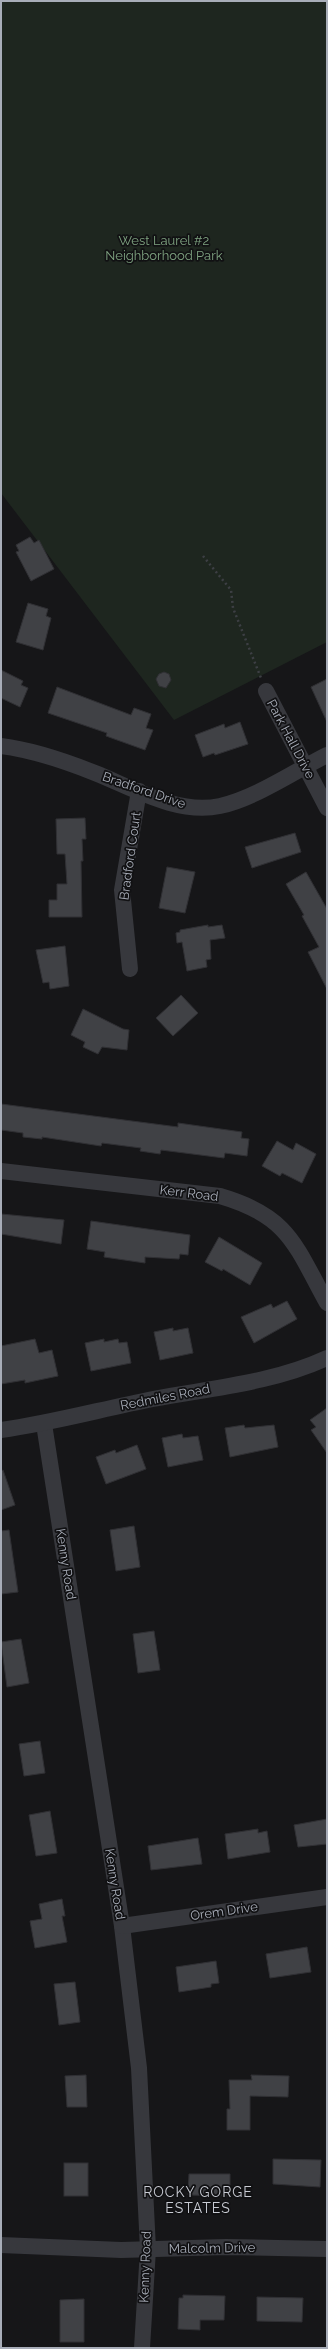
<svg xmlns="http://www.w3.org/2000/svg" width="328" height="2349" font-family="Raleway,sans-serif">
  <rect width="100%" height="100%" fill="#161618"/>
  <polygon fill="#1e261f" points="1,1 327,1 327,642 174,720 1,493"/>
  <g fill="#404145" stroke="#303034">
    <polygon points="30,537 34,543 39,540 54,569 31,581 16,552 19,551 16,545"/>
    <polygon points="28,603 48,609 46,616 51,618 43,650 16,642"/>
    <polygon points="1,670 23,681 21,685 28,688 20,707 1,698"/>
    <polygon points="164,672 169,674 171,680 166,688 159,686 156,679 159,674"/>
    <polygon points="327,679 327,722 311,687"/>
    <polygon points="57,687 131,715 134,708 151,714 146,728 153,730 145,750 106,736 107,733 48,713"/>
    <polygon points="240,722 248,744 215,755 214,753 203,757 195,735 224,724 225,728"/>
    <polygon points="85,818 86,839 82,839 83,861 81,861 82,917 49,917 49,900 57,900 57,884 67,884 65,854 57,854 56,819"/>
    <polygon points="295,833 301,852 252,868 245,847"/>
    <polygon points="167,867 195,872 185,913 159,908"/>
    <polygon points="306,872 327,909 327,989 308,952 319,947 302,916 304,915 286,884"/>
    <polygon points="208,925 208,927 222,925 225,938 210,940 211,959 206,960 207,967 187,971 182,942 177,943 176,933 180,932 180,930"/>
    <polygon points="65,946 69,986 50,989 49,982 43,983 36,950"/>
    <polygon points="181,995 198,1013 173,1036 156,1018"/>
    <polygon points="83,1009 123,1029 129,1030 127,1050 102,1047 98,1054 83,1047 85,1042 71,1035"/>
    <polygon points="1,1104 178,1127 178,1123 242,1132 241,1138 249,1139 247,1156 225,1153 224,1158 161,1150 160,1154 140,1151 141,1148 102,1143 101,1146 42,1137 42,1139 23,1137 23,1133 1,1130"/>
    <polygon points="277,1141 293,1150 296,1143 316,1154 302,1183 282,1173 280,1176 262,1166"/>
    <polygon points="1,1214 64,1220 61,1244 1,1234"/>
    <polygon points="91,1221 190,1235 188,1255 180,1254 179,1259 145,1257 145,1263 104,1257 105,1252 87,1249"/>
    <polygon points="219,1237 262,1263 250,1285 223,1269 222,1271 205,1262"/>
    <polygon points="287,1301 297,1319 254,1343 241,1317 271,1304 273,1308"/>
    <polygon points="173,1328 173,1331 188,1328 193,1353 160,1360 154,1332"/>
    <polygon points="35,1339 39,1353 52,1350 58,1376 25,1383 25,1380 1,1384 1,1346"/>
    <polygon points="104,1339 104,1342 118,1339 119,1343 127,1342 131,1363 91,1371 85,1343"/>
    <polygon points="327,1408 327,1453 311,1430 316,1427 310,1420"/>
    <polygon points="244,1425 245,1428 274,1425 278,1447 230,1457 225,1428"/>
    <polygon points="182,1434 183,1438 198,1436 203,1460 168,1467 162,1438"/>
    <polygon points="137,1445 146,1469 106,1484 96,1457 115,1450 116,1453"/>
    <polygon points="3,1470 15,1505 1,1510 1,1471"/>
    <polygon points="134,1526 140,1567 116,1571 110,1530"/>
    <polygon points="9,1530 18,1592 1,1594 1,1531"/>
    <polygon points="154,1631 160,1670 138,1673 133,1634"/>
    <polygon points="21,1639 29,1683 7,1687 1,1642"/>
    <polygon points="40,1741 45,1773 24,1776 19,1744"/>
    <polygon points="50,1811 57,1853 36,1856 29,1815"/>
    <polygon points="327,1819 327,1844 298,1847 294,1825"/>
    <polygon points="258,1829 258,1833 267,1831 270,1852 228,1859 225,1834"/>
    <polygon points="198,1838 202,1864 151,1870 148,1846"/>
    <polygon points="62,1899 65,1916 62,1916 67,1942 35,1948 30,1921 42,1919 39,1904"/>
    <polygon points="307,1947 311,1972 270,1978 266,1954"/>
    <polygon points="216,1961 219,1983 211,1984 211,1987 179,1992 176,1967"/>
    <polygon points="75,1982 80,2022 59,2025 54,1984"/>
    <polygon points="86,2075 87,2107 67,2107 65,2076"/>
    <polygon points="251,2075 289,2076 288,2097 250,2096 250,2130 227,2130 227,2109 230,2109 229,2080 252,2080"/>
    <polygon points="273,2159 321,2160 320,2187 273,2184"/>
    <rect x="64" y="2163" width="24" height="33"/>
    <polygon points="189,2174 230,2174 230,2196 188,2195"/>
    <polygon points="183,2295 225,2296 224,2320 200,2320 200,2330 178,2329 179,2298 183,2298"/>
    <polygon points="257,2297 303,2298 302,2322 257,2321"/>
    <polygon points="84,2299 84,2342 60,2342 60,2300"/>
  </g>
  <g fill="none" stroke-linecap="round" stroke-linejoin="round">
    <polyline stroke="#3d3f44" stroke-width="2.5" stroke-dasharray="2 3" stroke-linecap="butt" points="203,556 231,590 233,608 261,678"/>
    <g stroke="#37383d" stroke-width="16">
      <polyline points="266,691 327,808"/>
      <path d="M1 746C33 750 65 761 95 773 133 788 177 815 220 806 254 799 295 771 327 755"/>
      <polyline points="130,969 122,890 139,791"/>
      <path d="M1 1171 220 1196C289 1216 295 1245 327 1303"/>
      <polyline points="44,1424 122,1926 139,2068 148,2249 142,2348"/>
      <path d="M1 1430C52 1423 102 1409 153 1399 211 1388 273 1383 327 1358"/>
      <polyline points="122,1926 327,1897"/>
      <polyline points="1,2245 121,2250 226,2247 327,2249"/>
    </g>
  </g>
  <g text-anchor="middle" dominant-baseline="central" stroke-width="3.5" stroke-linejoin="round" paint-order="stroke">
    <g font-size="13" fill="#7fa381" stroke="#111113">
      <text x="164" y="240">West Laurel #2<tspan x="164" dy="15">Neighborhood Park</tspan></text>
    </g>
    <g font-size="13" fill="#a8adb8" stroke="#111113">
      <text transform="translate(291 739) rotate(62)">Park Hall Drive</text>
      <text transform="translate(144 790) rotate(19)">Bradford Drive</text>
      <text transform="translate(130 856) rotate(-82)">Bradford Court</text>
      <text transform="translate(189 1193) rotate(7)">Kerr Road</text>
      <text transform="translate(165 1397) rotate(-11)">Redmiles Road</text>
      <text transform="translate(66 1564) rotate(81)">Kenny Road</text>
      <text transform="translate(115 1884) rotate(81)">Kenny Road</text>
      <text transform="translate(224 1911) rotate(-8)">Orem Drive</text>
      <text transform="translate(212 2248) rotate(-1)">Malcolm Drive</text>
      <text transform="translate(145 2267) rotate(-88)">Kenny Road</text>
    </g>
    <g font-size="14" letter-spacing="1" fill="#c9ccd4" stroke="#111113">
      <text x="198" y="2192">ROCKY GORGE<tspan x="198" dy="16">ESTATES</tspan></text>
    </g>
  </g>
  <rect width="328" height="2349" fill="none" stroke="#a8adb8" stroke-width="4"/>
</svg>
